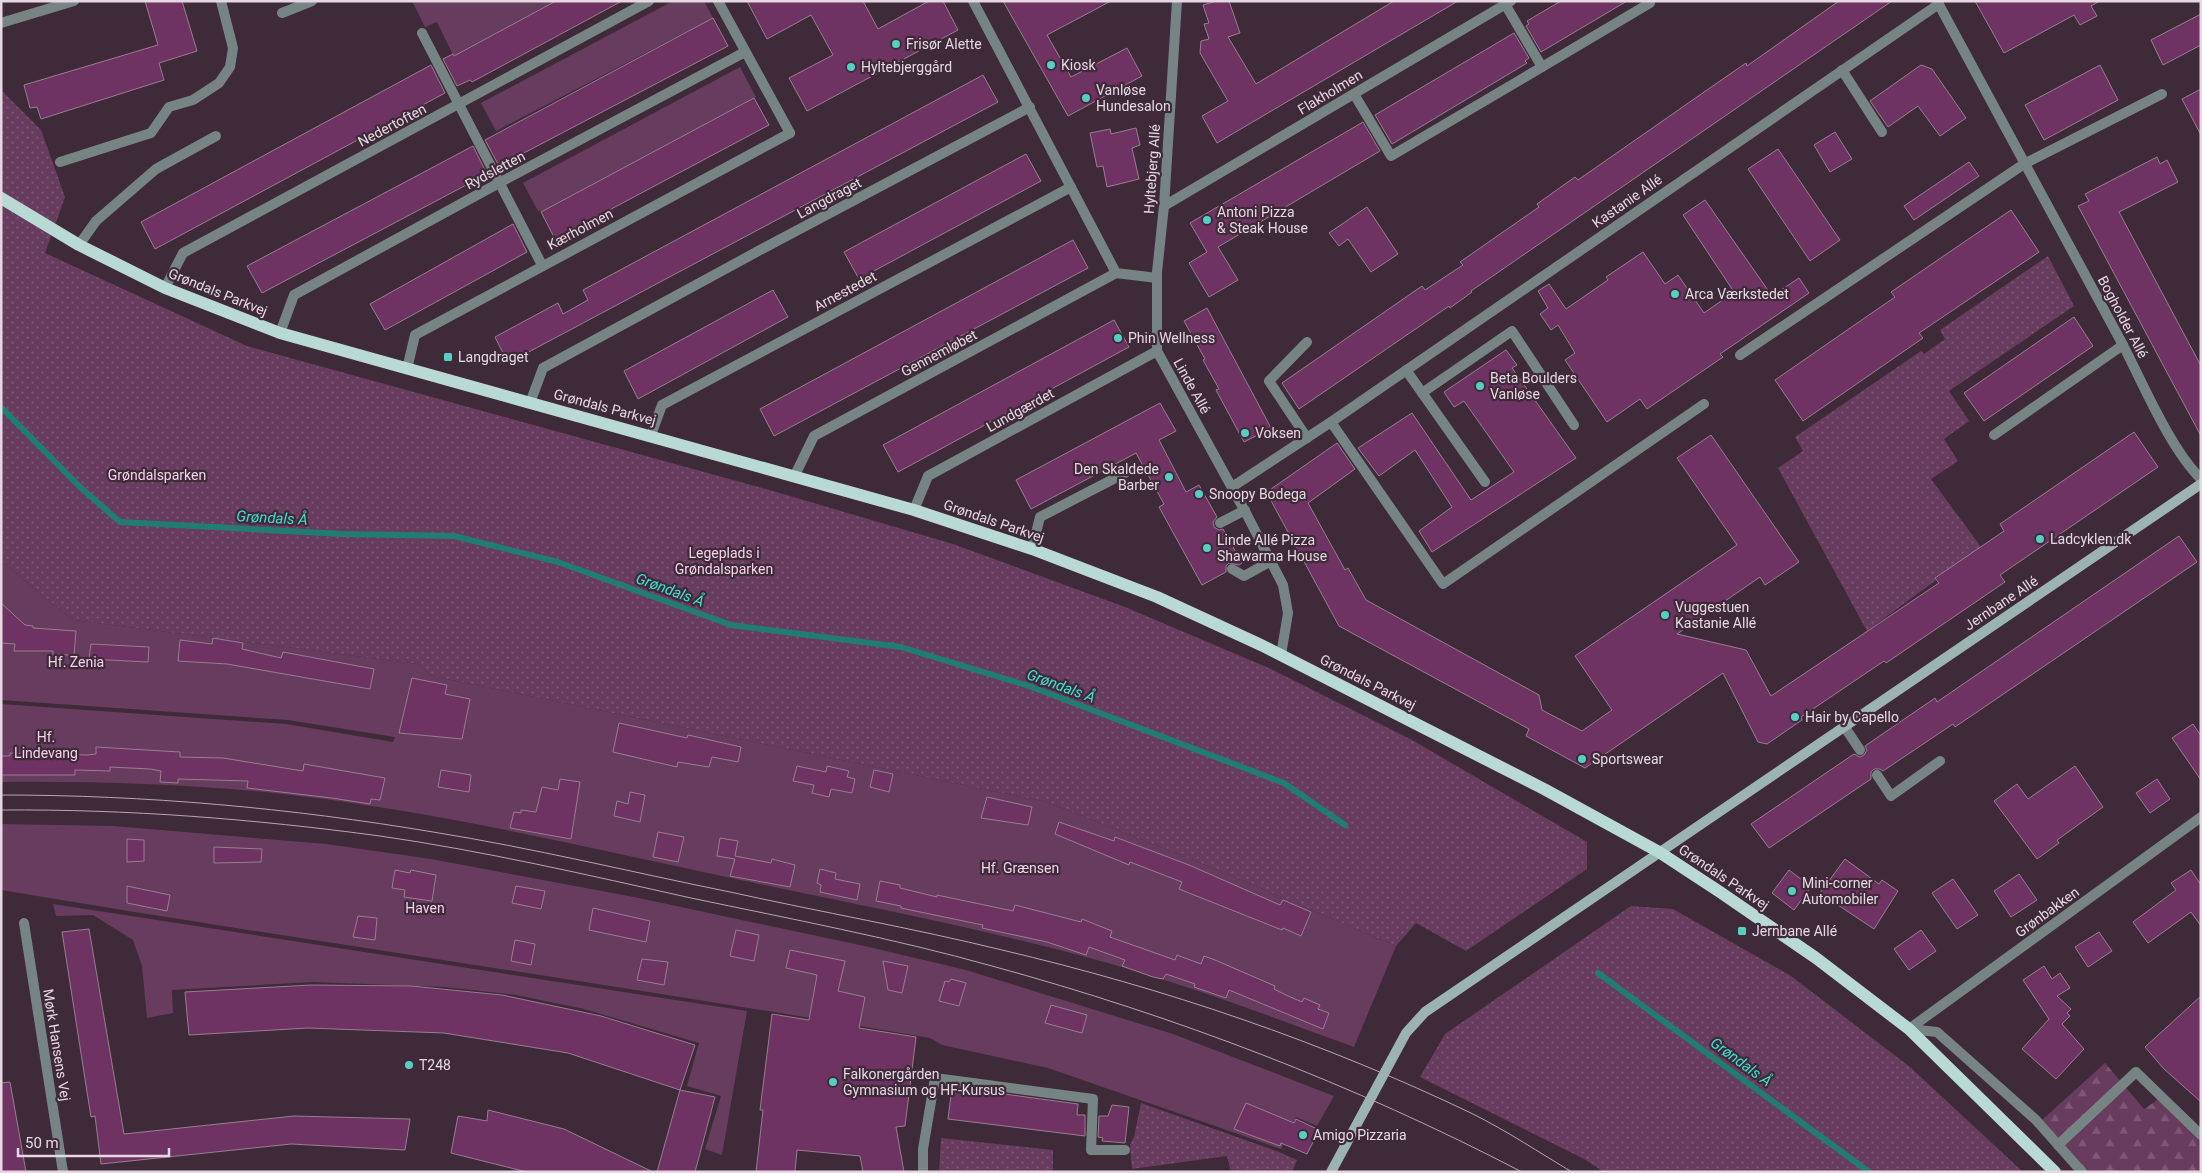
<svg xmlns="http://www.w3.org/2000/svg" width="2202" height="1173" font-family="Roboto,sans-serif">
  <defs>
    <pattern id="forest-firs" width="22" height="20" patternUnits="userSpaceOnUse" patternTransform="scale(1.25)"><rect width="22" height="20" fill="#683c5e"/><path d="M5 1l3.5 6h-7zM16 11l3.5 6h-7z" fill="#7e5775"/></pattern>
    <pattern id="park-dots" width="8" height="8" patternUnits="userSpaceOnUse" patternTransform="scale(1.25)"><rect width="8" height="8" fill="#683c5e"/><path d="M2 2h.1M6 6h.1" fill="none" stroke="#7e5775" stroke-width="1.8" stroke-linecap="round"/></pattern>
  </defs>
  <rect width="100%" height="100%" fill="#3f2a3a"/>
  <g fill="#683c5e">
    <polygon points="412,1 556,1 456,55 453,55 437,22 425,27"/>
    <polygon points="673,1 704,1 713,18 496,131 481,103"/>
    <polygon points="740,67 756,97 541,212 540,210 538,211 523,183"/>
    <path d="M1 561 73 620 418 664 432 676 1047 802 1223 872 1396 946 1354 1047C1270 1016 1185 984 1097 960 977 927 853 904 731 878 577 845 422 808 265 792 178 784 89 781 1 782V704L286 724 393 742 395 737 288 720 1 700Z"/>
    <path d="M1 824 113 826 326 844 431 859 634 897 869 947 966 970 1173 1034 1334 1096 1317 1126 1296 1117 1281 1149 1048 1068 942 1045 930 1038C621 985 311 942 1 890Z"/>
    <polygon points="53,904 747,1011 722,1155 705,1149 721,1096 687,1086 699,1043 584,1009 516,995 444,987 313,982 172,990 173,1013 147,1018 142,966 133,940 93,915 56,916"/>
  </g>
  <polygon fill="url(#forest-firs)" points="2105,1063 2144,1109 2159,1099 2201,1140 2201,1172 2088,1172 2041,1121"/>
  <g fill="url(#park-dots)">
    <polygon points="1,90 41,130 65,197 45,253 247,346 773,491 953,544 1125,607 1271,669 1412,740 1587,842 1587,869 1466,951 1416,923 1396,946 1223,872 1047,802 432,676 418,664 73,620 1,561"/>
    <polygon points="2048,256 2074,306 1949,391 1969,421 1944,439 1958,461 1931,479 1981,547 1867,631 1778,468 1803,451 1795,437 1921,351 1924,354 1945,339 1940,330"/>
    <polygon points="1631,906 1673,909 1791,976 1910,1067 2023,1172 1604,1172 1584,1159 1420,1077 1445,1034"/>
    <polygon points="1141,1103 1279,1152 1297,1160 1292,1172 1231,1172 1227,1156 1132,1169 1130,1145 1134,1137"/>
    <polygon points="941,1138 1053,1150 1053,1172 939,1172"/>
  </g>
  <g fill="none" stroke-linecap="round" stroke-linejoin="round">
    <g stroke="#217c73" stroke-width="6">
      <polyline points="1,407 80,487 120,522 342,534 454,536 558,562 731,625 901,647 1029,686 1284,783 1345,825"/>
      <polyline points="1598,973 1869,1172"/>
    </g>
  </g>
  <g fill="#6e3362" stroke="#977e90">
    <polygon points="145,1 182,1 197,51 159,63 164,80 41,119 37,107 30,108 24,85 158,45"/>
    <polygon points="556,1 622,1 472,82 470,80 457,86 443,59 453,54 454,56"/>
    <polygon points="747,1 863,1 878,29 929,1 943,1 958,30 807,111 789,78 833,55 811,15 767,39"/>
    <polygon points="1003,1 1111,1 1047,35 1071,77 1127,48 1142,76 1068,116"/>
    <polygon points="1216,1 1229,1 1240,33 1228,37 1256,84 1394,1 1458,1 1217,143 1202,116 1228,101 1200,53 1201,41 1209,39 1204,24 1209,23 1203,5"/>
    <polygon points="1561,1 1627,1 1541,52 1526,26 1529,24 1527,21"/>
    <polygon points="1839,1 1892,1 1471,291 1472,292 1450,308 1449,306 1299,409 1282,383 1422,286 1425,290 1463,265 1460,262 1539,207 1537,204 1575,177 1578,180 1707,90 1746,63 1747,66"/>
    <polygon points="1975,1 2100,1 2091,6 2097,16 2080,25 2074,15 2004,53"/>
    <polygon points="2201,14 2201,45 2163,65 2151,40"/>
    <polygon points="713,18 728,46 499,166 485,140"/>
    <polygon points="1514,33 1529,58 1525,61 1527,63 1392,144 1375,115"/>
    <polygon points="431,65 445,93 155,249 141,222"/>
    <polygon points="1921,65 1932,69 1966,118 1940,136 1918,106 1888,127 1870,101"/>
    <polygon points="2100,65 2118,100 2044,140 2025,105"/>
    <polygon points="983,75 998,102 508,363 495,337 558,303 563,314 588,300 583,290"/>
    <polygon points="2201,89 2201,135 2182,99"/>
    <polygon points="754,98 769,125 555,239 541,212"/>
    <polygon points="1363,122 1380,151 1218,247 1238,280 1209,297 1189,263 1207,252 1190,223"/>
    <polygon points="1136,128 1140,145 1132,148 1139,179 1107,187 1103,166 1097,167 1090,133 1110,129 1111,134"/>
    <polygon points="1835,132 1852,159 1830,172 1814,145"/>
    <polygon points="473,146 487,174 262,293 247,266"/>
    <polygon points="1778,149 1840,240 1810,261 1748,169"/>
    <polygon points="1026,154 1041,181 859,279 844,252"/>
    <polygon points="2157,157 2160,164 2167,160 2178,182 2119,212 2201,366 2201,436 2078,206 2089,201 2085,194"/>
    <polygon points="1969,162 1979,176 1914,220 1904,206"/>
    <polygon points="1705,200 1772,296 1799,278 1809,293 1720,354 1723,357 1647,409 1640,399 1607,422 1565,360 1575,353 1558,325 1551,330 1540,314 1548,308 1538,291 1549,284 1566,309 1608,280 1606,277 1643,252 1665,284 1678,275 1704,313 1734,292 1683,215"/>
    <polygon points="1367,207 1398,254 1371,272 1348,239 1339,246 1329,233"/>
    <polygon points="2011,210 2039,252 1919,333 1923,338 1803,421 1775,380 1895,297 1891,292"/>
    <polygon points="513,224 527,252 385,330 370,304"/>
    <polygon points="1073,240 1088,268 774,436 760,409"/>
    <polygon points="773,290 788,317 638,399 624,371"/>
    <polygon points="1207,308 1271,428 1244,442 1216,390 1219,389 1203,360 1205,359 1184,321"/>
    <polygon points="2074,317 2093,346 1984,421 1964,393"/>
    <polygon points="1114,320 1129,347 898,472 883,445"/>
    <polygon points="1506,350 1517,365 1512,368 1576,458 1432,552 1419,531 1452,507 1415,450 1379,476 1358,448 1412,413 1471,500 1514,472 1464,401 1454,407 1444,392"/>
    <polygon points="1160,403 1176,431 1159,440 1186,492 1199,485 1217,517 1213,522 1214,527 1219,530 1223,529 1242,563 1239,565 1229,563 1226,566 1226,572 1202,585 1159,507 1164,504 1136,453 1031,509 1016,480"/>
    <polygon points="2134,432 2158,467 2000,575 2005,582 1886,663 1884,661 1801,717 1802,720 1767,744 1758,742 1723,673 1585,768 1526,736 1529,729 1339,626 1269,497 1271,489 1337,443 1355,469 1308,503 1345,570 1348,568 1366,600 1539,695 1542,710 1582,731 1612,710 1575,656 1737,545 1677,458 1711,435 1799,562 1765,585 1760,577 1677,634 1746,650 1771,696 1939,583 1935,578 2004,531 2000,524"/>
    <polygon points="2179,536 2197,562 1955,727 1953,724 1883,771 1880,769 1874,769 1871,772 1871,779 1769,848 1751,824 1854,754 1860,757 1864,755 1867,750 1865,746 1935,698 1937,702"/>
    <polygon points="1,603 25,625 33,626 33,628 76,631 74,655 53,655 53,651 14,651 15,644 1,643"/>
    <polygon points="213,638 243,643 242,649 281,658 283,652 374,669 370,689 227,664 178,661 180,640 212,644"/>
    <polygon points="91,644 149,647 148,662 89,659"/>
    <polygon points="412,678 447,685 445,694 470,699 462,739 399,733"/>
    <polygon points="619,723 687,738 688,735 741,747 738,762 712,757 709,767 678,762 677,767 613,752"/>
    <polygon points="2193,724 2201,736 2201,780 2172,738"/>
    <polygon points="96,747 180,752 180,757 223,758 303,771 304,764 385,778 380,800 371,799 370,804 332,798 247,788 248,781 178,779 178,783 160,782 161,771 150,769 110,767 110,771 75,770 75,775 1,775 1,756 10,756 10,753 87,755 96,754"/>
    <polygon points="797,766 826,772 827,766 849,771 847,777 855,779 852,793 831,789 829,797 812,793 814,785 793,781"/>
    <polygon points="2075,766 2103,807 2057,840 2059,843 2037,859 1994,801 2017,784 2028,799"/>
    <polygon points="441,770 471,775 469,792 438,787"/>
    <polygon points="874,770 893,774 889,792 870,787"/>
    <polygon points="560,779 580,782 571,839 510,828 514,812 521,813 521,810 536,812 542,787 558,790"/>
    <polygon points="2157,779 2170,799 2150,813 2136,793"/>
    <polygon points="630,792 645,795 640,822 614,816 617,801 628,804"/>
    <polygon points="987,797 1032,807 1028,825 981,818"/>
    <polygon points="1059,822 1114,841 1115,837 1189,865 1280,905 1283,900 1311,912 1301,936 1283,928 1282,930 1179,889 1182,882 1130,862 1129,865 1055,834"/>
    <polygon points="658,832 684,837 678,862 653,857"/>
    <polygon points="720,838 738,841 735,856 771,863 772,859 795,865 790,887 730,876 735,859 717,856"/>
    <polygon points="127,839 144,840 144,861 127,862"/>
    <polygon points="214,847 262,849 261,862 214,863"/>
    <polygon points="1845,859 1879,884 1882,880 1898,891 1874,929 1820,893"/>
    <polygon points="820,869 836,873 835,879 860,884 857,900 820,892 821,885 817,883"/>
    <polygon points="395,870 410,873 411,870 436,875 432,901 404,897 405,890 392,888"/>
    <polygon points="1789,870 1811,887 1794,910 1772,893"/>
    <polygon points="2191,870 2201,885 2201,926 2191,912 2148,943 2133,922 2176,890 2171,883"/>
    <polygon points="2019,874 2037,900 2011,917 1994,891"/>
    <polygon points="1953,879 1978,915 1957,929 1932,893"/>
    <polygon points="880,881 900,885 900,888 937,897 937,895 1013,911 1015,905 1081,922 1082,919 1112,931 1110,937 1175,960 1177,955 1201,964 1204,956 1215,960 1275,986 1274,989 1288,996 1302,1002 1304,998 1320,1005 1318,1009 1329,1013 1323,1029 1229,990 1226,998 1194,987 1195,984 1166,974 1163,979 1153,977 1122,966 1125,960 1089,947 1086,955 1047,942 982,928 983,925 901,908 901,906 876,901"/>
    <polygon points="127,886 170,895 167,911 127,903"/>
    <polygon points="516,886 545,891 541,909 512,903"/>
    <polygon points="593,908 650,921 646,942 589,930"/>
    <polygon points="358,916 377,918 375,940 353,937"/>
    <polygon points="89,929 124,1134 294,1116 410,1119 405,1150 291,1144 101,1164 95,1116 91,1117 62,932"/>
    <polygon points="736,930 759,935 754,961 730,956"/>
    <polygon points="1921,930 1936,951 1909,970 1894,949"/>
    <polygon points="2099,932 2112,951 2088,967 2075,947"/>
    <polygon points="515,940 535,944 531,965 511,961"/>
    <polygon points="790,950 845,961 838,991 865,997 859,1028 916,1037 905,1126 896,1127 904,1172 863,1172 860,1156 797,1150 795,1172 756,1172 763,1110 760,1110 772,1014 809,1020 817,975 786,968"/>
    <polygon points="642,959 668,962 664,985 637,980"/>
    <polygon points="883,961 908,966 902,993 888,990"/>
    <polygon points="2044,966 2052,979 2060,973 2070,988 2057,996 2071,1009 2067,1013 2070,1016 2062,1024 2084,1049 2056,1079 2022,1049 2049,1019 2023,980"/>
    <polygon points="951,979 966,983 959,1006 939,1001 945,981 949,982"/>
    <polygon points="311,985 411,986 502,995 601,1016 695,1045 680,1090 568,1053 444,1033 308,1028 189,1035 185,992"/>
    <polygon points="2201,996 2201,1102 2164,1069 2145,1047"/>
    <polygon points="1051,1005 1087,1015 1082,1033 1045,1023"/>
    <polygon points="10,1082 26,1172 1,1172 1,1083"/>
    <polygon points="952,1087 1078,1104 1077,1115 1085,1115 1085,1136 948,1119"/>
    <polygon points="680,1090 715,1097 695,1172 657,1172"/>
    <polygon points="1246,1103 1294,1123 1296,1119 1319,1130 1307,1154 1281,1143 1280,1146 1234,1129"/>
    <polygon points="1112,1105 1129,1107 1125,1143 1102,1141 1103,1138 1098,1137 1099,1116 1108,1116"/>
    <polygon points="488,1110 564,1129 653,1172 527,1172 451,1153 458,1116 487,1121"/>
  </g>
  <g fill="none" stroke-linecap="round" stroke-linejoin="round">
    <g stroke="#768583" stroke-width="10">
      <polyline points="718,1 790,133"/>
      <polyline points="1505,4 1542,67 1650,3"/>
      <polyline points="282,13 312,1"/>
      <polyline points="422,33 542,265"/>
      <polyline points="1842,70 1882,132"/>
      <polyline points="1354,94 1391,156 1542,67"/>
      <polyline points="60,162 151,133 169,107 193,100 219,83 230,67 233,48 221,1"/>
      <polyline points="2024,164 2162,94"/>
      <polyline points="79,245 96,221 156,169 216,136"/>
      <polyline points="1406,370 1485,482"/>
      <polyline points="1422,393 1512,331 1574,425"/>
      <polyline points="1994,435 2123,345"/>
      <polyline points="1307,438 1269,381 1307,342"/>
      <polyline points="1220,523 1245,510"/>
      <polyline points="1232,569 1244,576 1271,561"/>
      <polyline points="1844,726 1860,750"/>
      <polyline points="1877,775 1891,796 1940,761"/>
      <polyline points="1909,1029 1937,1032 2036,1120 2082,1172"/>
      <polyline points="935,1078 1093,1099 1091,1150 1125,1150"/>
    </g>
    <g stroke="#768583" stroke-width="10">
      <polyline points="973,1 1116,273 1157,278"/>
      <polyline points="1177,1 1164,206 1157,272 1157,351 1247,515 1283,585 1288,613 1281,655"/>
      <path d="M1937 1 2123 345C2144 386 2170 448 2201 479"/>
      <polyline points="1,23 74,1"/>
      <polyline points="1164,206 1511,1"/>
      <polyline points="165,288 183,253 649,1"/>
      <polyline points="280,333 294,295 499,183 745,52"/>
      <polyline points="1740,355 2024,164"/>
      <polyline points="407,369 415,335 790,133"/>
      <polyline points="530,403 543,368 762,249 1030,107"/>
      <polyline points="1331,422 1443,584 1704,404"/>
      <polyline points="651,435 662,405 1071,187"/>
      <polyline points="795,475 814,436 1116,273"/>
      <polyline points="1232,487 1331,422 1939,4"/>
      <polyline points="914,510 928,476 1157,351"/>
      <polyline points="1032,549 1040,517 1125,473"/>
      <polyline points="24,923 63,1172"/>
      <polyline points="1909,1029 2201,817"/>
      <polyline points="2058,1145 2136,1072 2201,1135"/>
      <polyline points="923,1172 923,1149 935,1078"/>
    </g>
    <polyline stroke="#9cb4b1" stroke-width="10" points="1331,1172 1406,1033 1425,1012 2201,484"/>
    <polyline stroke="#b9d9d4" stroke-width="12" points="1,198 79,245 165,288 280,333 914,510 1032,549 1157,597 1261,645 1544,789 1659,852 1720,892 1816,958 1909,1029 2055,1172"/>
    <g stroke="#b6a6b1" stroke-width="1">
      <path d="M1 795C146 795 290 808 433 832 533 848 631 872 730 892 821 912 912 928 1002 950 1164 988 1323 1042 1473 1114 1507 1131 1540 1153 1572 1172"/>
      <path d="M1 810C128 809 254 819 380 836 484 851 588 875 691 898 791 919 892 938 992 966 1175 1016 1353 1084 1522 1172"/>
    </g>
  </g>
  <g fill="#57cec2" stroke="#3f2a3a" stroke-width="2">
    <circle cx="896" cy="44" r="5"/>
    <circle cx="1051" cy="65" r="5"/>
    <circle cx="851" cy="67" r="5"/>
    <circle cx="1086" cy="98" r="5"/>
    <circle cx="1207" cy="220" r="5"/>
    <circle cx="1675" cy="294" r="5"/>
    <circle cx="1118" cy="338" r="5"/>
    <rect x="443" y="352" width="10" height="10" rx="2.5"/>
    <circle cx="1480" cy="386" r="5"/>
    <circle cx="1245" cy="433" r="5"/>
    <circle cx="1169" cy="477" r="5"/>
    <circle cx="1199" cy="494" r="5"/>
    <circle cx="2040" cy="539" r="5"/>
    <circle cx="1207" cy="548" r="5"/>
    <circle cx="1665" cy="615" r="5"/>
    <circle cx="1795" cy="717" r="5"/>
    <circle cx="1582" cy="759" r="5"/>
    <circle cx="1792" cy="891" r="5"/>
    <rect x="1737" y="926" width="10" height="10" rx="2.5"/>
    <circle cx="409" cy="1065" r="5"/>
    <circle cx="833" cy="1082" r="5"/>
    <circle cx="1303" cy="1135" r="5"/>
  </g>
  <g text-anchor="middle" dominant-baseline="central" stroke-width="4.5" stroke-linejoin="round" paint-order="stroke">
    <g font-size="14" fill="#e6d8e2" stroke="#3f2a3a" text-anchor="start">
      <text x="906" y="44">Frisør Alette</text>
      <text x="1061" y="65">Kiosk</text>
      <text x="861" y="67">Hyltebjerggård</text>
      <text x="1096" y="90">Vanløse<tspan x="1096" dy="16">Hundesalon</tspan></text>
      <text x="1217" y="212">Antoni Pizza<tspan x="1217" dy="16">&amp; Steak House</tspan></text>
      <text x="1685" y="294">Arca Værkstedet</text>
      <text x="1128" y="338">Phin Wellness</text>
      <text x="458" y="357">Langdraget</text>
      <text x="1490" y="378">Beta Boulders<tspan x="1490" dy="16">Vanløse</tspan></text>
      <text x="1255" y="433">Voksen</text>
      <text x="1159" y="469" text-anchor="end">Den Skaldede<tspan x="1159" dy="16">Barber</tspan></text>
      <text x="1209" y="494">Snoopy Bodega</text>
      <text x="2050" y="539">Ladcyklen.dk</text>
      <text x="1217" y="540">Linde Allé Pizza<tspan x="1217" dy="16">Shawarma House</tspan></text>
      <text x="1675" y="607">Vuggestuen<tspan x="1675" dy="16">Kastanie Allé</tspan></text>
      <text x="1805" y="717">Hair by Capello</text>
      <text x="1592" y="759">Sportswear</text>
      <text x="1802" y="883">Mini-corner<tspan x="1802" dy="16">Automobiler</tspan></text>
      <text x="1752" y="931">Jernbane Allé</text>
      <text x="419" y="1065">T248</text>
      <text x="843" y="1074">Falkonergården<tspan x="843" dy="16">Gymnasium og HF-Kursus</tspan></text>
      <text x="1313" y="1135">Amigo Pizzaria</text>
    </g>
    <g font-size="14" fill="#e6d8e2" stroke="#3f2a3a">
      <text transform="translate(1330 92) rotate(-31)">Flakholmen</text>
      <text transform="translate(392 125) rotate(-28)">Nedertoften</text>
      <text transform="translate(1152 169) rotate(-86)">Hyltebjerg Allé</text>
      <text transform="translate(495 170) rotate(-28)">Rydsletten</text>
      <text transform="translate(829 198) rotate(-28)">Langdraget</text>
      <text transform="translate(1627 201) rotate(-35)">Kastanie Allé</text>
      <text transform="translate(580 229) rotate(-28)">Kærholmen</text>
      <text transform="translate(845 291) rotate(-28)">Arnestedet</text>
      <text transform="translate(218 292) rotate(22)">Grøndals Parkvej</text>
      <text transform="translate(2123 317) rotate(62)">Bogholder Allé</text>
      <text transform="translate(939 353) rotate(-28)">Gennemløbet</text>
      <text transform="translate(1192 386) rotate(61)">Linde Allé</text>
      <text transform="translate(605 407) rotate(15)">Grøndals Parkvej</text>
      <text transform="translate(1020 410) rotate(-29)">Lundgærdet</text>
      <text transform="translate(994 521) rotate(19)">Grøndals Parkvej</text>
      <text transform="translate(2001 603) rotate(-34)">Jernbane Allé</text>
      <text transform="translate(1368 682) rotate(27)">Grøndals Parkvej</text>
      <text transform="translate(1724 877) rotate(34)">Grøndals Parkvej</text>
      <text transform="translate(2047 912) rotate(-36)">Grønbakken</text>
      <text transform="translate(57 1045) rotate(81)">Mørk Hansens Vej</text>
    </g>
    <g font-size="14" fill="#f6d1ec" stroke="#3f2a3a">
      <text x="157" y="475">Grøndalsparken</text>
      <text x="724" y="553">Legeplads i<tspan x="724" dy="16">Grøndalsparken</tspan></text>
      <text x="76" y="662">Hf. Zenia</text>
      <text x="46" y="737">Hf.<tspan x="46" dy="16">Lindevang</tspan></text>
      <text x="1020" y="868">Hf. Grænsen</text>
      <text x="425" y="908">Haven</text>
    </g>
    <g font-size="15" font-style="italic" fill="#3ae2d3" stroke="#3f2a3a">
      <text transform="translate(272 518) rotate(3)">Grøndals Å</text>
      <text transform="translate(670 590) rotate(20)">Grøndals Å</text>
      <text transform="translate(1061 686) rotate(20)">Grøndals Å</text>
      <text transform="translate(1741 1062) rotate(36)">Grøndals Å</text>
    </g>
  </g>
  <rect width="2202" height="1173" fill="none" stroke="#e6d8e2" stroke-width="5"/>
  <path d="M18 1148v8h151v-8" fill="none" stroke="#e6d8e2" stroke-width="2.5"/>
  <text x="25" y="1148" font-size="15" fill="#e6d8e2" stroke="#3f2a3a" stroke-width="4" paint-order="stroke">50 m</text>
</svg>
